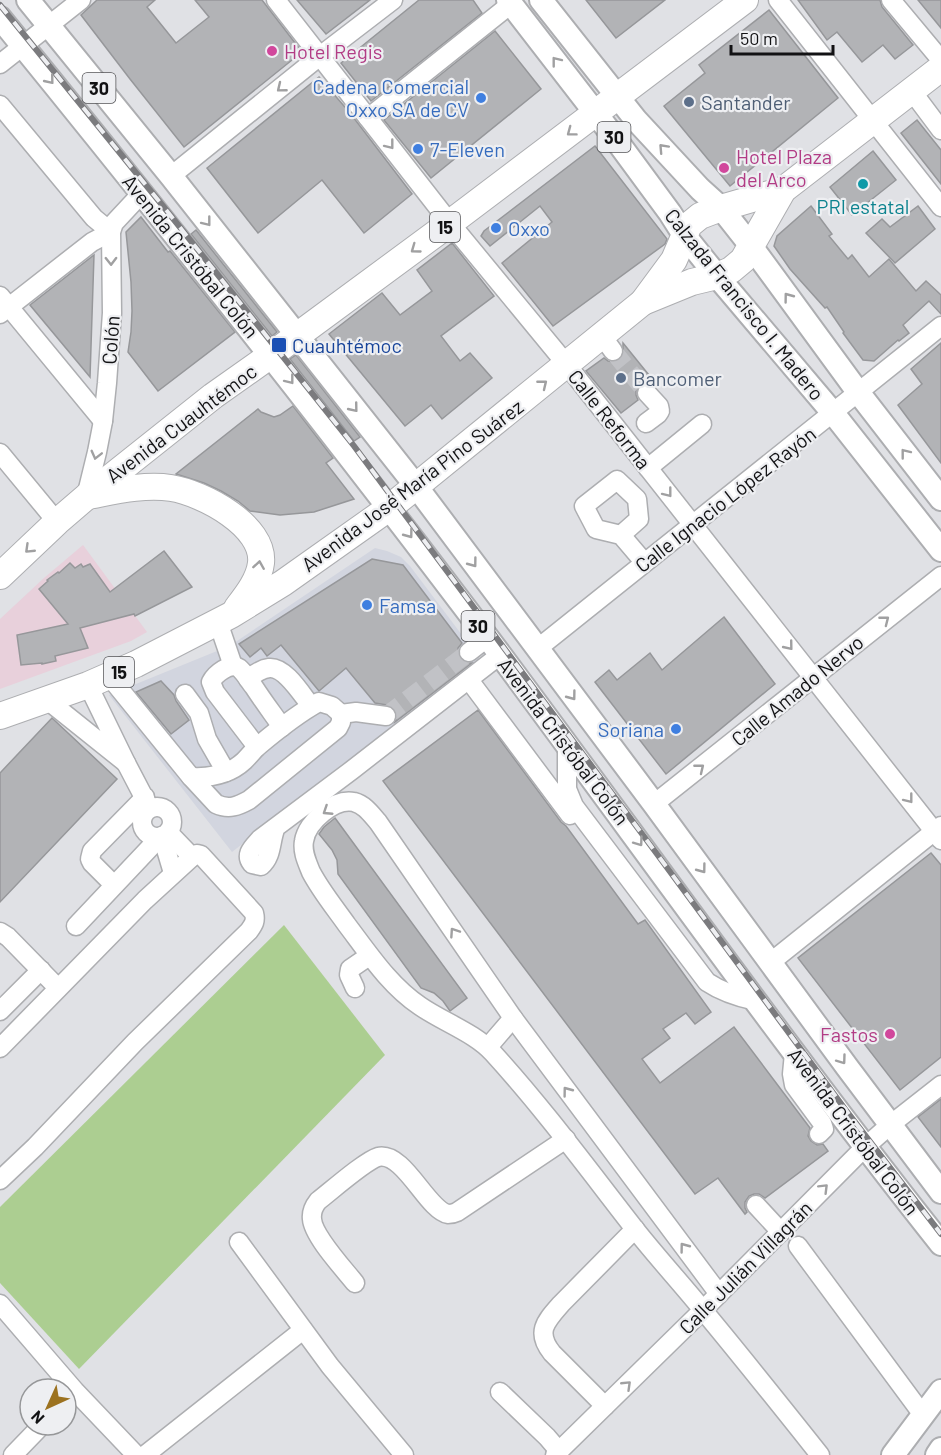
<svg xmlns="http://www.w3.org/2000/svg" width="941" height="1455" font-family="Barlow,sans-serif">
  <rect width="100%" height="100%" fill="#e0e1e5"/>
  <polygon fill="#e8d0db" points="83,545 147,632 131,641 0,689 0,619 44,578"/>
  <polygon fill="#d2d5df" points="375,548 387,551 401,557 410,566 480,659 232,852 109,695 217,651 234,643"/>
  <polygon fill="#acce91" points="284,925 385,1055 79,1369 0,1283 0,1207"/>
  <g fill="#b2b3b6" stroke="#96979a" stroke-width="1.5">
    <polygon points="97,0 155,0 147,7 176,43 209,17 195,0 262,0 302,52 184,147 130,79 81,15"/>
    <polygon points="297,0 370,0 326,34"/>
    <polygon points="419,0 473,0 482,13 371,101 341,63"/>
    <polygon points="586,0 665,0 616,38"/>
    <polygon points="798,0 880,0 882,7 913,45 895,59 883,45 862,62 837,32 827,40"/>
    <polygon points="918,0 941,0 941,28"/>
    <polygon points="769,10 838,98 730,186 664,106 705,73 699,65"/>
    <polygon points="495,31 541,89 431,178 384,120"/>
    <polygon points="319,77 350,113 412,194 364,233 322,180 258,233 207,168"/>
    <polygon points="917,120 941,150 941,184 901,133"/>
    <polygon points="595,146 667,239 665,244 553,326 502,263 552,222 540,206 490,246 481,236 484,231"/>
    <polygon points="873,151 896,180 852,215 830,187"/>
    <polygon points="811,206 832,234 829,236 848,259 852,255 869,277 889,259 916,291 926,281 941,295 941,314 929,301 903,325 909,333 899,341 898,340 874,361 863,360 843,333 844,332 827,307 825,308 790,269 774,246 777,236"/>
    <polygon points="918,206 935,229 895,263 866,233 882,219 890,227"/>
    <polygon points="141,217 168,252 170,251 235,332 158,391 128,352 131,332 132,311 131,282 126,232"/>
    <polygon points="196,230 277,332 272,336 191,234"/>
    <polygon points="452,243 494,296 441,336 460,361 470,353 492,378 442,419 431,405 405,426 329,334 382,293 400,315 432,291 417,270"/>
    <polygon points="94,255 90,377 30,305"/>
    <polygon points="623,343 657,385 656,386 650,382 645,382 640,384 636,390 636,395 638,400 621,413 586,371 604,358 608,361 614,362 620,360 623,355"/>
    <polygon points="941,343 941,463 898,405 922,384 911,369"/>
    <polygon points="296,355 360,437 354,441 290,359"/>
    <polygon points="293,406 333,458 326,463 354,499 314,512 280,515 250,511 238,501 221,491 204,483 176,474 258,409 261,412 274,417 280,415"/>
    <polygon points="164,551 192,587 135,616 134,614 80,628 88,648 55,656 56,661 42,664 42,663 21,665 17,635 68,624 39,589 48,581 47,580 58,572 59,573 70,563 75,568 81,564 83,567 90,564 110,592"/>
    <polygon points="372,559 403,565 462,643 458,648 458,653 460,658 465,663 472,663 395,722 397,717 397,712 393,708 387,705 375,703 346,668 319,691 281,645 267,656 261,648 250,657 239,644"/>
    <polygon points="724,617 775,684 666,774 595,682 609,670 617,680 650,653 662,670"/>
    <polygon points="161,681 174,695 176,701 189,720 171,734 136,692"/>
    <polygon points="478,710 561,822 566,826 638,924 645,920 711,1012 695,1024 686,1013 663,1029 670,1038 642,1059 660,1083 734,1027 810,1128 808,1136 811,1141 817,1145 823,1144 828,1151 765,1198 759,1194 754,1194 749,1196 745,1202 745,1208 747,1212 745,1214 718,1178 695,1194 383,781"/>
    <polygon points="52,718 117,779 0,902 0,773"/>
    <polygon points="335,818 467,998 450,1011 443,1001 434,993 421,988 338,874 337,860 332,850 319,834 324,827"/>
    <polygon points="931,853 941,865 941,1057 900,1090 798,958"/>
    <polygon points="941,1099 941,1147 918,1117"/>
  </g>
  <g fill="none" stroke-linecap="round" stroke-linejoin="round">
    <g stroke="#c1c2c6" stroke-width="18" stroke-dasharray="18 9" stroke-linecap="butt">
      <polyline points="613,351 647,393"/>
      <polyline points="386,716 469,652"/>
    </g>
    <defs>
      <g id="minor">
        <polyline points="276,0 450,223 567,365 941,840"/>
        <polyline points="778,0 941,207"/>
        <polyline points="891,0 941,60"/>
        <polyline points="0,64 81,0"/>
        <polyline points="911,90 941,130"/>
        <polyline points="0,105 94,218 111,232 92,242 0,314"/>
        <polyline points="368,118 511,4"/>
        <polyline points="171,176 320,56 393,0"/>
        <polyline points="0,296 103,421"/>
        <polyline points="602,336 613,351"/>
        <polyline points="646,423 658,414 660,411 659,406 647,393"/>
        <polyline points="0,453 57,522"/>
        <polyline points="648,468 702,424"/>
        <polyline points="86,497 97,452 103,421 107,383 112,313 111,232 114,223 142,193"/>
        <polyline points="621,535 639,519 637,499 617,480 584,506 596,529 621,535 644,562"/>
        <polyline points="218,622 233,666"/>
        <polyline points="537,649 941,326"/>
        <polyline points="469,652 487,638"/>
        <polyline points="109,676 191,777"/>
        <path d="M248 679C254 674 261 669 269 668 285 666 302 695 311 706"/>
        <polyline points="469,680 570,815"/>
        <polyline points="185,694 199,713 207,739 226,772"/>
        <polyline points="46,699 126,763 88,685"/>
        <path d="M319 702 332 706 341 714V722L338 728 249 800C238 806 229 810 216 804L191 777C210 778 230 774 244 761 249 756 253 751 257 747 276 731 297 714 319 702Z"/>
        <polyline points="341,714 356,712 386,716"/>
        <path d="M567 746V789L574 806 707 982C722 992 737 997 756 1001"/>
        <path d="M257 747 215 692 211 682C215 674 230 662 239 668 245 673 249 681 254 687 263 701 273 714 282 727"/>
        <polyline points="126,763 149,807"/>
        <polyline points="654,804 941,576"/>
        <circle cx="157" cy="822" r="15"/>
        <path d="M276 827C270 840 273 856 261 866L252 864C244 854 253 847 260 839L352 770 500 655"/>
        <polyline points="168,832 192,857"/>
        <polyline points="162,836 173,873"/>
        <polyline points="114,885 92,863 90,859 92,851 145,797"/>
        <polyline points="76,926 160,837"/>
        <polyline points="0,932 8,937 58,988"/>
        <polyline points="771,962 941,826"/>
        <polyline points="355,988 349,975 350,969 369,956"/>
        <polyline points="0,1011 41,970"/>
        <polyline points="488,1047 513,1018"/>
        <path d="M0 1048 145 900 192 857 197 854 201 855 254 913C256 921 254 924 249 931L135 1042 35 1147 0 1180"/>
        <polyline points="794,1053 792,1074 794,1085 822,1123 824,1129 819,1134"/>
        <polyline points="756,1205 781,1232"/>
        <polyline points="239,1242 330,1366 404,1455"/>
        <polyline points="798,1246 923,1415"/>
        <path d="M355 1283C344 1269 313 1236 312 1219 311 1211 314 1206 318 1201 331 1191 365 1161 378 1157 404 1151 427 1210 448 1214 450 1214 455 1213 457 1212L566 1139"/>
        <path d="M719 1294 513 1018 378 822C371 814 365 805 354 802 334 798 307 822 304 841 302 852 307 862 311 872 321 891 335 908 347 925 369 954 390 986 420 1006 443 1022 475 1033 493 1053 544 1109 588 1169 634 1228 656 1256 680 1282 702 1309 742 1357 781 1406 820 1455"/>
        <polyline points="0,1304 75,1391 136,1455"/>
        <polyline points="500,1392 547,1437 559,1451"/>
        <path d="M605 1406 552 1353C535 1332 546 1321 561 1304L635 1229"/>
        <polyline points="13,1455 42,1425"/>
        <polyline points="145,1455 303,1330"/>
        <polyline points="555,1455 703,1310 865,1147 890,1125 941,1085"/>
      </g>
      <g id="major">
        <polyline points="28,0 171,176 416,486 654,804 847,1067 941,1192"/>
        <polyline points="508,0 614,137 670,213 684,235 717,276 833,413 941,550"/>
        <polyline points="541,0 636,120 700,189 721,208 751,246 858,392 941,499"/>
        <path d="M0 18C167 223 331 430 490 641 640 842 785 1047 941 1244"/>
        <polyline points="893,1455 941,1391"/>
        <polyline points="937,1455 941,1449"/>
      </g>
      <g id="highway">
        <polyline points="643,302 692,282 717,276 731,270 743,260 783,190 941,68"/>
        <path d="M88 496C115 491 144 484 171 488 203 493 265 526 261 563 259 580 247 595 237 608"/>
        <polyline points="0,576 57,522 86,497 213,396 271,355 450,223 745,0"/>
        <polyline points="0,716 88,685 136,664 231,615 283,583 389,508 643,302 674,260 689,225 700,216 721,208 783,190"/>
      </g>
    </defs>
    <use href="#minor" stroke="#adaeb1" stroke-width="21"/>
    <use href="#major" stroke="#adaeb1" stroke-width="26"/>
    <use href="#highway" stroke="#adaeb1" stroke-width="28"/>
    <use href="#minor" stroke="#fff" stroke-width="18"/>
    <use href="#major" stroke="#fff" stroke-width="22"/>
    <use href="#highway" stroke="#fff" stroke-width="26"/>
    <defs>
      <polyline id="rail" points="0,5 171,216 354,446 657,854 845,1109 941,1234"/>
    </defs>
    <use href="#rail" stroke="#7b7b7e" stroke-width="6"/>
    <use href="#rail" stroke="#eeeff2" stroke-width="4" stroke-dasharray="11" stroke-linecap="butt"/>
  </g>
  <defs><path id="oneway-chevron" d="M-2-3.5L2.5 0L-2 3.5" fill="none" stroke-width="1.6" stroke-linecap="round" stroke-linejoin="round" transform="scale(1.5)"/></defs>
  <g stroke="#a0a0a1">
    <use href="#oneway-chevron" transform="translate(556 61) rotate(-128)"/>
    <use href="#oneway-chevron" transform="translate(50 80) rotate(51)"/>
    <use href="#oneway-chevron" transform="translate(281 88) rotate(141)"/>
    <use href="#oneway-chevron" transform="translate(571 132) rotate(143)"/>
    <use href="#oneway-chevron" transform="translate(390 145) rotate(52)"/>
    <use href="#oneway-chevron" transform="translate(663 148) rotate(-133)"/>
    <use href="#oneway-chevron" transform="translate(207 222) rotate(52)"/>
    <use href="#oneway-chevron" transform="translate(415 249) rotate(144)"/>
    <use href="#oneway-chevron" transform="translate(111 261) rotate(89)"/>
    <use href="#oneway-chevron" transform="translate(788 297) rotate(-127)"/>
    <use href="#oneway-chevron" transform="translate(290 380) rotate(52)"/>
    <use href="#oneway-chevron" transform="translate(543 384) rotate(-39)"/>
    <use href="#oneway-chevron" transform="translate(354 408) rotate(51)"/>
    <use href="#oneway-chevron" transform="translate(905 453) rotate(-128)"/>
    <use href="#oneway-chevron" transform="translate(96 455) rotate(104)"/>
    <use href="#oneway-chevron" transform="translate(668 493) rotate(52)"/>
    <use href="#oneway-chevron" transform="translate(409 534) rotate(53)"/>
    <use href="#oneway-chevron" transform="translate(29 549) rotate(136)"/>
    <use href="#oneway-chevron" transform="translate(473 563) rotate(53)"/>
    <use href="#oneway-chevron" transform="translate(259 565) rotate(-81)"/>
    <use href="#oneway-chevron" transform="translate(885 620) rotate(-38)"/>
    <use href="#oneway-chevron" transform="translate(789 646) rotate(51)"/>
    <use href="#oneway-chevron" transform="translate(572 696) rotate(53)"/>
    <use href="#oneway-chevron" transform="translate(700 768) rotate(-39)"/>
    <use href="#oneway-chevron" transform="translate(909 799) rotate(52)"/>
    <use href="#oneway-chevron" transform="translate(327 811) rotate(147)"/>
    <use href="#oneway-chevron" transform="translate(639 842) rotate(54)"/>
    <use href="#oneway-chevron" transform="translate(702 869) rotate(53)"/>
    <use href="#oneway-chevron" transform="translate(454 932) rotate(-124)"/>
    <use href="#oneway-chevron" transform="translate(842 1060) rotate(54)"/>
    <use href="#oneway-chevron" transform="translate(567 1091) rotate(-127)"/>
    <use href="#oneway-chevron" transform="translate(824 1188) rotate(-45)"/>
    <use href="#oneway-chevron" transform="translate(684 1247) rotate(-127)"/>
    <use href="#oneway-chevron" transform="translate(627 1385) rotate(-44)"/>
  </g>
  <g fill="#d1479c" stroke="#eeeff2" stroke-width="2">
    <circle cx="272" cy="51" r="6"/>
    <circle cx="724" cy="168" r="6"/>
    <circle cx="890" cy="1034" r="6"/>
  </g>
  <g fill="#3f7fe0" stroke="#eeeff2" stroke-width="2">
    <circle cx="481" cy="98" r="6"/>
    <circle cx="418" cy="149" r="6"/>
    <circle cx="496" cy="228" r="6"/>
    <circle cx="367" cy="605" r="6"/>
    <circle cx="676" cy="729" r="6"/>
  </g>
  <g fill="#5c6f8a" stroke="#eeeff2" stroke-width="2">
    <circle cx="689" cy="102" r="6"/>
    <circle cx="621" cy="378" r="6"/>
  </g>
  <circle fill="#0f9aa8" stroke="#eeeff2" stroke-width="2" cx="863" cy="184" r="6"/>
  <rect fill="#1a4fb4" stroke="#eeeff2" stroke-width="2" x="271" y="337" width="16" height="16" rx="3"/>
  <g text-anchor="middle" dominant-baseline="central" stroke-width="4.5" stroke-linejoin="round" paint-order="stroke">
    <g fill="#eeeff2" stroke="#545457" stroke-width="1.5">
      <rect x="82.5" y="73" width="33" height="30" rx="4.5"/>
      <rect x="597.5" y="122" width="33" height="30" rx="4.5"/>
      <rect x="430" y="212" width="30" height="30" rx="4.5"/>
      <rect x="461.5" y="611" width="33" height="30" rx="4.5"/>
      <rect x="104" y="657" width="30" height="30" rx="4.5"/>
    </g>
    <g font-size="18" font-weight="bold" fill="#121214">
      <text x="99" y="88">30</text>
      <text x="614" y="137">30</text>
      <text x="445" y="227">15</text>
      <text x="478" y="626">30</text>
      <text x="119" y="672">15</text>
    </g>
    <g font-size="20" fill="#b23c85" stroke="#eeeff2" text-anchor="start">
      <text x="284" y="51">Hotel Regis</text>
      <text x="736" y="156">Hotel Plaza<tspan x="736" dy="23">del Arco</tspan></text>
      <text x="878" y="1034" text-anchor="end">Fastos</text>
    </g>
    <g font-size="20" fill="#366cbe" stroke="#eeeff2" text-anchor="start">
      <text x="469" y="86" text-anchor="end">Cadena Comercial<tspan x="469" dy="23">Oxxo SA de CV</tspan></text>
      <text x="430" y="149">7-Eleven</text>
      <text x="508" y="228">Oxxo</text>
      <text x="379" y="605">Famsa</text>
      <text x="664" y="729" text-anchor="end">Soriana</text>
    </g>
    <g font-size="20" fill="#4e5e75" stroke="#eeeff2" text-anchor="start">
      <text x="701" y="102">Santander</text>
      <text x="633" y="378">Bancomer</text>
    </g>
    <g font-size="20" fill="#0d838f" stroke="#eeeff2">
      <text x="863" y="206">PRI estatal</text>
    </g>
    <g font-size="20" fill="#121214" stroke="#eeeff2">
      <text transform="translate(191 256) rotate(51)">Avenida Cristóbal Colón</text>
      <text transform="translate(745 304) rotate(51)">Calzada Francisco I. Madero</text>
      <text transform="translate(110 340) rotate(-86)">Colón</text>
      <text transform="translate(610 419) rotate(52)">Calle Reforma</text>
      <text transform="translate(181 423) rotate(-37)">Avenida Cuauhtémoc</text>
      <text transform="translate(412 485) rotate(-37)">Avenida José María Pino Suárez</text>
      <text transform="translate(725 499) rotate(-38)">Calle Ignacio López Rayón</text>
      <text transform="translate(797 690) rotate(-39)">Calle Amado Nervo</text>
      <text transform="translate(564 741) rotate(53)">Avenida Cristóbal Colón</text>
      <text transform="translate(854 1131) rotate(53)">Avenida Cristóbal Colón</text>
      <text transform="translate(745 1267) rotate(-45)">Calle Julián Villagrán</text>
    </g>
    <g font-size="20" fill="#164399" stroke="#eeeff2" text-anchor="start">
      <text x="292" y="345">Cuauhtémoc</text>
    </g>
  </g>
  <g transform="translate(48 1407) rotate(225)"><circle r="28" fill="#eeeff2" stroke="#969799" stroke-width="1.5"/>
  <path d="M0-4.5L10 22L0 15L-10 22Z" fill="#9c7220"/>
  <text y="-9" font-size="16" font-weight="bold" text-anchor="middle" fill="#121214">N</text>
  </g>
  <path d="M731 45v9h102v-9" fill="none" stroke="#121214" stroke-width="3"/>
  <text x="740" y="45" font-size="18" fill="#121214" stroke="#eeeff2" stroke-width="4.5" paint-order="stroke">50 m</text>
</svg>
